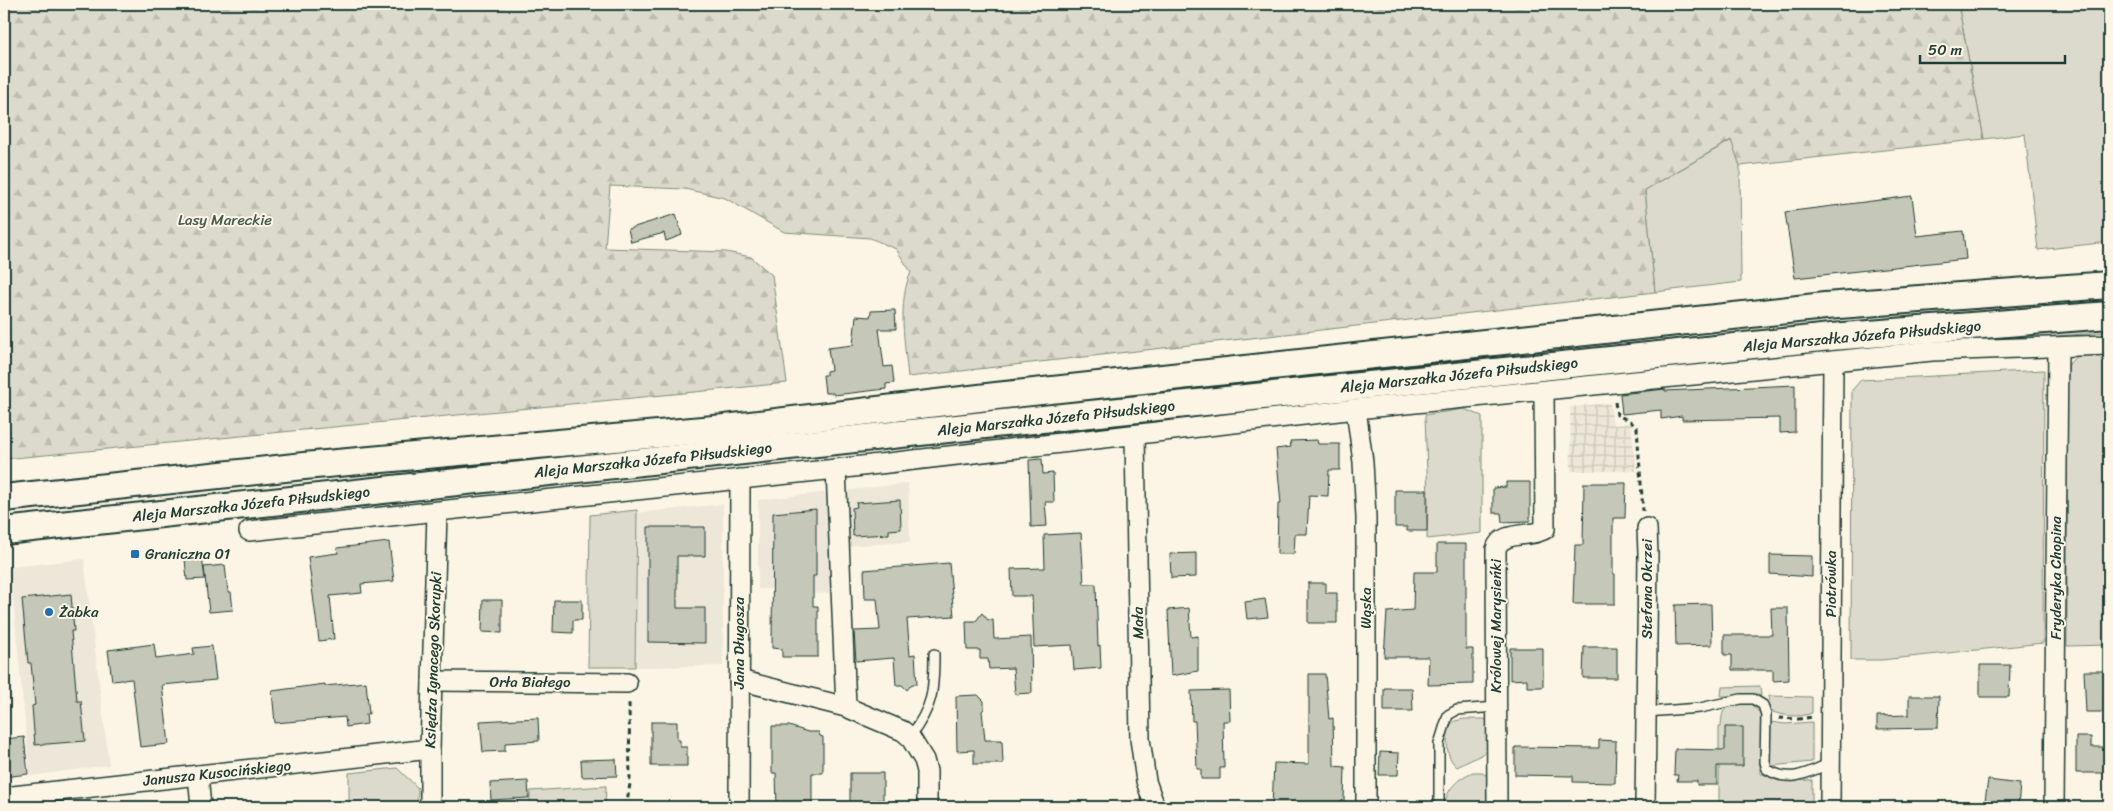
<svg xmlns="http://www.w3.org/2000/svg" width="2113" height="811" font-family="Sriracha,sans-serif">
  <defs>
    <pattern id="industrial-grid" width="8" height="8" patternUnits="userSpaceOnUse" patternTransform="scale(1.25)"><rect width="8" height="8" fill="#ece7d8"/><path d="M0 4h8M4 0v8" fill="none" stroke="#cac7ba"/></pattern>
    <pattern id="forest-firs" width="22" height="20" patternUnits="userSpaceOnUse" patternTransform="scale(1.25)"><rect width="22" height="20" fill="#dcdacc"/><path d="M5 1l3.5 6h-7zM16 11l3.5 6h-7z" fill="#bcbcb0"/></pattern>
  </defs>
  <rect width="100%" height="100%" fill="#fcf5e5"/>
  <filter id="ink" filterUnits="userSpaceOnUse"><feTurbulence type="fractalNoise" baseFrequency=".02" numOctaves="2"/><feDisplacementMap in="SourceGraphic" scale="10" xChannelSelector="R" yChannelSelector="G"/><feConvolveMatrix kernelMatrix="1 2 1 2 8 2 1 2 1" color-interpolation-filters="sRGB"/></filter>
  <g filter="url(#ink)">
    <g fill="#ece7d8">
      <polygon points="908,483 910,542 845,546 843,491"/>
      <polygon points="830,492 832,593 793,594 792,588 758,589 758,500"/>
      <polygon points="723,504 723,666 635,667 637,513"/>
      <polygon points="84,559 109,765 30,776 10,567"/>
    </g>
    <polygon fill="url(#industrial-grid)" points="1610,403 1613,425 1631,423 1636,471 1571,471 1570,407"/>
    <g fill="#dcdacc" stroke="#7e8c80">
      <polygon points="1958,4 2109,4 2109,242 2038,250 2025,134 1984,139"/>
      <polygon points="1732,140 1740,166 1741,282 1655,292 1645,190"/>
      <polygon points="2109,325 2109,332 1859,352 1859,346"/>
      <polygon points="2109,354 2109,645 2067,646 2067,376 2069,364 2076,356"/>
      <polygon points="2044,370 2043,643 1881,660 1851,660 1852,390 1861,380"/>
      <polygon points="1464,409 1482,416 1482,533 1427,539 1428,499 1425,415"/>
      <polygon points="637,510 635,667 588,667 590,515"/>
      <polygon points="1760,686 1761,696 1721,696 1722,687"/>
      <path d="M1769 696 1812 697V713C1799 718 1783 716 1770 711Z"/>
      <path d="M1745 703 1751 704 1761 714 1760 773 1779 781 1812 780V807H1719V727H1721C1722 706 1725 706 1745 703Z"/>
      <path d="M1464 719H1485L1491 726 1492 745 1481 755 1457 767C1444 755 1447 741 1449 725L1455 721Z"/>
      <polygon points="1770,722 1786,724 1812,722 1812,762 1770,766"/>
      <polygon points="397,768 418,788 417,807 349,807 349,773"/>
      <path d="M1473 772H1480L1490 777V807H1445C1445 790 1458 778 1473 772Z"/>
      <polygon points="606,786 605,807 530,807 530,791"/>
    </g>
    <path fill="url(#forest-firs)" stroke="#7e8c80" d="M4 4H1958L1984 139 1740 166 1731 140 1645 190 1655 292 908 377C905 344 897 303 911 272L896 249 870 238 784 232 725 198 685 189 610 186 605 248 726 252 751 257 772 275 787 383 4 459Z"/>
    <g fill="#c5c7b9" stroke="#1f3d34">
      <polygon points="1912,196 1917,236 1963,231 1966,259 1795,278 1785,212"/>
      <polygon points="676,214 682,235 666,241 664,233 631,242 628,229"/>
      <polygon points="895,310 896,329 879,329 884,367 892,366 894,383 886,384 886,389 834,395 833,393 825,393 823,375 826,375 826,371 831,370 828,348 853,345 856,316 870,317 871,311"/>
      <polygon points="1795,385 1795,432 1780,433 1780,418 1682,420 1682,416 1661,419 1661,410 1622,414 1620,394 1665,389 1665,391"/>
      <polygon points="1317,440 1318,444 1340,444 1340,470 1329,470 1328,496 1309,495 1307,534 1295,534 1294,554 1277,554 1278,504 1281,504 1276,449 1291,447 1290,441"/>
      <polygon points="1042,459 1043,474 1053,473 1054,502 1045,502 1047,526 1031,527 1029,460"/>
      <polygon points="1506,482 1530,482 1530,521 1502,522 1501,513 1493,513 1493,488 1506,487"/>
      <polygon points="1584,483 1626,483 1625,518 1613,518 1613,574 1615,574 1615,604 1573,604 1575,545 1583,545"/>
      <polygon points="1395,490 1427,490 1427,531 1407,531 1407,527 1395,527"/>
      <polygon points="900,500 901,529 889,530 889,534 853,536 852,508 857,507 856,503"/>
      <polygon points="816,509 816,576 813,576 813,606 818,606 818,657 782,657 782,649 772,648 773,513"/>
      <polygon points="648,527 705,527 705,556 677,556 677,608 705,608 705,643 648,642"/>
      <polygon points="1081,533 1084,584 1096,584 1098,646 1100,645 1101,668 1074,670 1072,645 1034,647 1032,596 1012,596 1011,569 1045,568 1044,535"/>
      <polygon points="389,542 394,581 361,584 362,593 330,596 334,639 319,641 308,557 338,553 337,548"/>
      <polygon points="1437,544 1466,544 1466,649 1473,649 1473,684 1428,685 1429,657 1384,657 1387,612 1413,610 1414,572 1437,572"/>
      <polygon points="1196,553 1196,577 1171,578 1170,554"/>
      <polygon points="1770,555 1812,556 1812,577 1770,574"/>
      <polygon points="202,557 205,579 187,580 185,559"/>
      <polygon points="949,563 954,616 907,619 910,655 915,654 917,684 912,684 907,690 902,685 896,685 894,658 856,661 854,631 880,630 877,599 865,599 864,570"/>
      <polygon points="225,565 228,592 231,592 233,610 209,612 204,567"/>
      <polygon points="1308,583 1326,583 1326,593 1337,593 1337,623 1308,623"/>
      <polygon points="71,594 74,631 71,631 77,701 81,701 85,741 35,745 32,706 35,705 31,663 28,663 22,599"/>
      <polygon points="1265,599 1268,617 1247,619 1245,602"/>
      <polygon points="483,600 502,600 502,633 482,632"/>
      <polygon points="554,600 582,600 582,620 573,620 573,633 553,632"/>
      <polygon points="1711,604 1712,645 1676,646 1675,605"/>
      <polygon points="1189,608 1191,637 1198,636 1198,671 1171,676 1168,610"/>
      <polygon points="1771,608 1788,608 1789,680 1773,681 1773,670 1732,670 1732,655 1724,655 1724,635 1772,635"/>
      <polygon points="982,613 988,620 993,620 994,639 1031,637 1032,693 1015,694 1013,668 989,669 988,659 980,659 980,650 967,650 966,621 976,621"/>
      <polygon points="154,644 156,659 194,654 193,648 212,646 216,680 162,685 169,744 140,747 132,679 112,681 108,650"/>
      <polygon points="1584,647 1617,647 1617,678 1583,678"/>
      <polygon points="1510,648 1543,648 1543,687 1527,687 1527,679 1510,680"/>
      <polygon points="1980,665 2010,665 2009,697 1980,697"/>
      <polygon points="2084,671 2108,671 2108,699 2104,699 2104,712 2086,712"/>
      <polygon points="1309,674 1325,674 1329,719 1333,718 1334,766 1345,767 1344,801 1339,801 1339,807 1272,807 1274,763 1309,764"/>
      <polygon points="366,682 369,714 366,714 367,724 346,727 345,717 275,723 272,691 325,684 325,686"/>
      <polygon points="1384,688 1412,688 1413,711 1384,711"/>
      <polygon points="1229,690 1230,721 1223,721 1224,768 1220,768 1220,779 1201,779 1201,769 1197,769 1195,721 1192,721 1191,691"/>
      <polygon points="978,695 984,701 984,709 982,711 985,740 1002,740 1003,764 974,764 974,750 957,751 956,696"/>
      <polygon points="1909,696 1939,696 1938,728 1877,729 1877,716 1909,715"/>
      <polygon points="538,718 539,741 505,743 505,751 483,752 480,721"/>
      <polygon points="651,722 677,722 677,740 680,740 680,747 687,747 687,766 651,766"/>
      <polygon points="772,726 789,726 808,732 819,732 820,736 823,737 823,773 812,773 812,807 777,807 776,773 772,773"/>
      <polygon points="1725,727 1743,727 1743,766 1717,766 1717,785 1697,785 1697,781 1677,781 1678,775 1674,775 1675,749 1725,750"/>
      <polygon points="24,737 28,774 4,777 4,739"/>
      <polygon points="2076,737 2091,737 2091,747 2106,747 2105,773 2076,773"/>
      <polygon points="1599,740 1616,741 1615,783 1573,782 1573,776 1515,775 1515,747 1599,748"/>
      <polygon points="1380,752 1399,753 1398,775 1379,775"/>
      <polygon points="616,759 617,776 582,777 581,760"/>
      <polygon points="850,773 883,773 883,800 877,800 877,807 850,807"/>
      <polygon points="1988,780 2020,784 2018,807 1984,807"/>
      <polygon points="528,781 529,798 491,800 490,783"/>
    </g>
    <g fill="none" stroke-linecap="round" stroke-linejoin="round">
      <defs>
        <g id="service">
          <path d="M1646 712 1700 708 1741 699H1753L1763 705 1766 715 1765 762 1767 769C1789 784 1808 773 1830 763"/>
          <path d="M910 737C933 706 934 692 934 654"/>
          <polyline points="1439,807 1439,744 1448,715 1457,710 1497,707"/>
        </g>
        <g id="minor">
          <polyline points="1356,409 1363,462 1366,517 1366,807"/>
          <polyline points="1135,436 1140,739 1146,781 1155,807"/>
          <polyline points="836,469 846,707"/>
          <polyline points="249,531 836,469 1356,409 1932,351 2109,345"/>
          <polyline points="739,680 846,707 903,731 910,737 924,760 927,771 927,807"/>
          <polyline points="432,681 627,683"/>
          <polyline points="198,775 201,807"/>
          <polyline points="4,797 430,749"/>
          <polyline points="430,807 430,749 437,513"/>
          <polyline points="739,807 740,479"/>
          <path d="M1497 807 1496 549C1501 530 1532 538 1545 529L1544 391"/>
          <polyline points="1645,807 1648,554 1647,528"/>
          <polyline points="1830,807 1833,361"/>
          <polyline points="2054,807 2058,348"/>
        </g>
        <g id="secondary">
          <polyline points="4,498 304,466 725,428 996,396 1825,306 2109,285"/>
          <polyline points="4,531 994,424 1831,337 2109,315"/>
        </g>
      </defs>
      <use href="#service" stroke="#1f3d34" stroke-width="12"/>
      <use href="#minor" stroke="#1f3d34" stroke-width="22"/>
      <use href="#secondary" stroke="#1f3d34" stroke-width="30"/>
      <g stroke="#1f3d34" stroke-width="3" stroke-dasharray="5 4" stroke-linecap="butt">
        <polyline points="1615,402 1617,415 1630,421 1637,428 1643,511"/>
        <polyline points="1779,718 1799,719 1812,717"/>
        <polyline points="626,807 630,784 629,701"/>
      </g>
      <use href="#service" stroke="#fcf5e5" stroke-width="9"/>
      <use href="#minor" stroke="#fcf5e5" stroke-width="19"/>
      <use href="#secondary" stroke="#fcf5e5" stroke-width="26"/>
    </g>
  </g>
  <g fill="#1f6fb2" stroke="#fcf5e5" stroke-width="2">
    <rect x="130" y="549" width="10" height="10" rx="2.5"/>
    <circle cx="49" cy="612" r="5"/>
  </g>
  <g text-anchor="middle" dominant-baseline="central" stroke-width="4" stroke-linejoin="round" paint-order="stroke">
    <g font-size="15" fill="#455c52" stroke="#fcf5e5">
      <text x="225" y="220">Lasy Mareckie</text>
    </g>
    <g font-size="15" fill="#1f3d34" stroke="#fcf5e5">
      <text transform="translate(1862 336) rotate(-5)">Aleja Marszałka Józefa Piłsudskiego</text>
      <text transform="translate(1459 375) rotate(-6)">Aleja Marszałka Józefa Piłsudskiego</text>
      <text transform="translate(1056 418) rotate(-6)">Aleja Marszałka Józefa Piłsudskiego</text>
      <text transform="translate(653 460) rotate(-6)">Aleja Marszałka Józefa Piłsudskiego</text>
      <text transform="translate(251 504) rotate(-6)">Aleja Marszałka Józefa Piłsudskiego</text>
      <text transform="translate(2056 578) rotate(-90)">Fryderyka Chopina</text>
      <text transform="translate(1831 584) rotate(-90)">Piotrówka</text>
      <text transform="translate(1647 589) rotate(-90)">Stefana Okrzei</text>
      <text transform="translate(1366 608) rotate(-90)">Wąska</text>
      <text transform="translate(1138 623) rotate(-91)">Mała</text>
      <text transform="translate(1496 626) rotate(-90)">Królowej Marysieńki</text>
      <text transform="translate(739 643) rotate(-90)">Jana Długosza</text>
      <text transform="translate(433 660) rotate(-88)">Księdza Ignacego Skorupki</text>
      <text x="530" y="682">Orła Białego</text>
      <text transform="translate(217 773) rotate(-6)">Janusza Kusocińskiego</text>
    </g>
    <g font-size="15" fill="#1f3d34" stroke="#fcf5e5" text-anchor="start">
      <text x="145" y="554">Graniczna 01</text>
      <text x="59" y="612">Żabka</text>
    </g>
  </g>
  <rect width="2113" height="811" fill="none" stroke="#fcf5e5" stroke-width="20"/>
  <rect x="10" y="10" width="2093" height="791" fill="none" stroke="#1f3d34" stroke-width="2" filter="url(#ink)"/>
  <path d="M1920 55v8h145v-8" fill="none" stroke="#1f3d34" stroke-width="2.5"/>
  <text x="1928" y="55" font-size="15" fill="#1f3d34" stroke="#fcf5e5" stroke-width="4" paint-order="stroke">50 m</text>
</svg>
